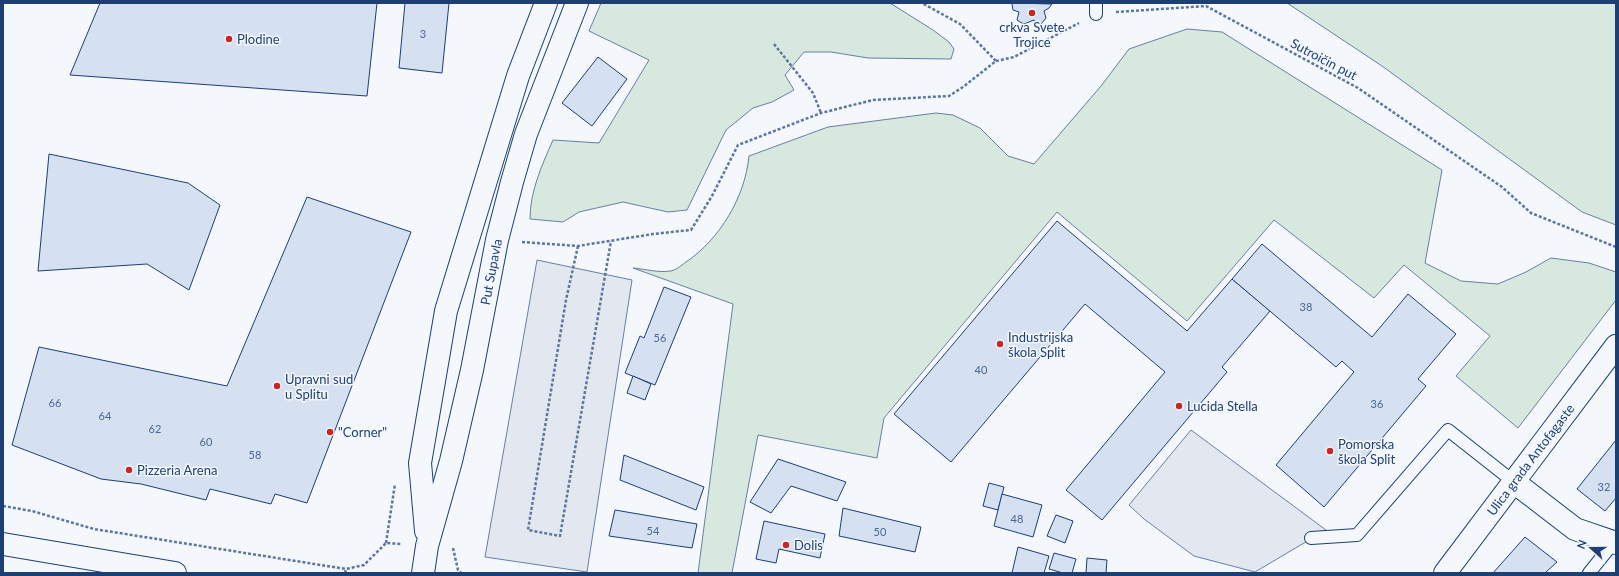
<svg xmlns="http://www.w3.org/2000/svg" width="1619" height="576" font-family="Lato,sans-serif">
  <rect width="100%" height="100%" fill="#f4f7fb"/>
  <g fill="#d7e8df" stroke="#687fa3">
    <path d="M601 3H890L933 30 949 42 954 49 951 59 868 58 831 52H804L785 75 794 90 772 102 753 108 726 130 687 210 668 212 623 202 579 212 563 222 530 219C530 191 542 165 553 140L599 143 649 60 589 31Z"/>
    <polygon points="1287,3 1616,3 1616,225 1582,212 1382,66"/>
    <path d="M1187 29 1222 32 1442 170 1425 263 1461 281 1498 284 1526 272 1551 258 1589 263 1616 272V300L1518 428 1456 376 1490 336 1404 265 1374 298 1274 220 1187 321 1057 212 884 418 877 458 758 435 732 573H698L733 304 633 268C645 269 659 273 670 271 675 271 682 265 686 262 720 239 745 197 749 156L828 127 936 113 953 115 980 128 1008 156 1034 164 1101 86 1129 49Z"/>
  </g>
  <g fill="#e3e8f0" stroke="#687fa3">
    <polygon points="537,260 632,280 587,572 485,557"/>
    <polygon points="1191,430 1326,530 1255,572 1194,556 1144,519 1129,505"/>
  </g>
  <g fill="#d5e0f0" stroke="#1d3f73">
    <polygon points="100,3 377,3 367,96 70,75"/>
    <polygon points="405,3 449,3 442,73 399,68"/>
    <polygon points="1012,4 1013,3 1052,4 1049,8 1044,11 1046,18 1041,24 1035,22 1034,20 1024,24 1020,22 1017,20 1019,12 1013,10"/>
    <polygon points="598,57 627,79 592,126 562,103"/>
    <polygon points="49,154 188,183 220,205 189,290 147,264 38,271"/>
    <polygon points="307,197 411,232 307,503 275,494 271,504 210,489 206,500 141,484 101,479 12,445 39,347 227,386"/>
    <polygon points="1057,221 1187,331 1232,279 1270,311 1222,367 1227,372 1102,520 1066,490 1165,372 1085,304 951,462 894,414"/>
    <polygon points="1262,244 1372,337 1408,294 1456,334 1418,379 1426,386 1324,507 1276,465 1354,372 1342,361 1336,367 1232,279"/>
    <polygon points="664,287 691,297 655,385 625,373 640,336 644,338"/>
    <polygon points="633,376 651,384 645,400 627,393"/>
    <polygon points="1616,440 1616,498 1605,511 1577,489"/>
    <polygon points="624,455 704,487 696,510 620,480"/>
    <polygon points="778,459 846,482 837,501 791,486 771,513 750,502"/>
    <polygon points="989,483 1004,487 998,510 983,506"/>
    <polygon points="1002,494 1042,505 1033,537 994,526"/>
    <polygon points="843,508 921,527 915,552 839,536"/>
    <polygon points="615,510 697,524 692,548 609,536"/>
    <polygon points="1056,515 1073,521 1065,543 1047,536"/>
    <polygon points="764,521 825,534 820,558 779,549 776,563 756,559"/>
    <polygon points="1525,537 1557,562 1545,573 1493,573"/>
    <polygon points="1018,547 1049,556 1044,573 1012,573"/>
    <polygon points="1054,553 1076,559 1072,573 1063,573 1049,569"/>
    <polygon points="1087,558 1107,560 1106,573 1086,573"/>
  </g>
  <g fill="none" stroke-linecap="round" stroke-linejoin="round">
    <defs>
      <g id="service">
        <polyline points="1096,3 1096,14"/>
        <polyline points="1311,538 1357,535 1448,430 1514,482"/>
        <polyline points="1589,573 1614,542"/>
      </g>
      <g id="minor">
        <polyline points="1514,482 1575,529 1616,543"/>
        <polyline points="426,531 420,463 446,311 518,76 546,3"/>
        <polyline points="3,544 175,573"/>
        <path id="s1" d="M423 573 427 546 451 461 472 370 497 240 512 182 526 134 577 3"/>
        <path id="s2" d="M1445 573 1616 346"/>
      </g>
    </defs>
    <use href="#service" stroke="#1d3f73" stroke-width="14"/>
    <use href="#minor" stroke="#1d3f73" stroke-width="24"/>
    <g stroke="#5e769c" stroke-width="2.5" stroke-dasharray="3 2" stroke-linecap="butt">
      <polyline points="1116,12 1206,6 1358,88 1502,187 1531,213 1616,247"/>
      <polyline points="774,44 813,93 821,113"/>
      <polyline points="996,61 1014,57 1079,23"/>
      <polyline points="522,242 578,246 653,234 691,230 712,196 738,145 821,113 873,100 949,96 963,87 996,61 960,24 922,3"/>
      <polyline points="578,246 566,300 528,530 560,536 611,241"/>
      <polyline points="3,506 32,511 94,529 346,569"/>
      <polyline points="386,543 395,484"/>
      <polyline points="453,548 458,570 461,573"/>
      <polyline points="345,573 346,569 364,565 386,543 402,544"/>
    </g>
    <use href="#service" stroke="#f4f7fb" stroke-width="12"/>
    <use href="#minor" stroke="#f4f7fb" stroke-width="22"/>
  </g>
  <g fill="#c62828" stroke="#f4f7fb" stroke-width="1.5">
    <circle cx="1032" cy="13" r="4"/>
    <circle cx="229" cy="39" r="4"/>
    <circle cx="1000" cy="344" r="4"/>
    <circle cx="277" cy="386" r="4"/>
    <circle cx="1179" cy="406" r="4"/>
    <circle cx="330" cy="432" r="4"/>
    <circle cx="1330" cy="451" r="4"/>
    <circle cx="129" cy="470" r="4"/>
    <circle cx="786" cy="545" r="4"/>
  </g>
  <g text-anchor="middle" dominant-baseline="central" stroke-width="3" stroke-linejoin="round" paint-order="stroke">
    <g font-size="11" fill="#4b6792">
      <text x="423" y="33">3</text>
      <text x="1306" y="306">38</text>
      <text x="660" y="337">56</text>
      <text x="981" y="369">40</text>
      <text x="55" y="402">66</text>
      <text x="1377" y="403">36</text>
      <text x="105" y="415">64</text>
      <text x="155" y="428">62</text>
      <text x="206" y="441">60</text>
      <text x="255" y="454">58</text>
      <text x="1604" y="486">32</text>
      <text x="1017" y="518">48</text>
      <text x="653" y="530">54</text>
      <text x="880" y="531">50</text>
    </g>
    <g font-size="13" fill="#1d3f73" stroke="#f4f7fb" text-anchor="start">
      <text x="1032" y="27" text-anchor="middle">crkva Svete<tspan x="1032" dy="15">Trojice</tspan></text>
      <text x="237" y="39">Plodine</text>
      <text x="1008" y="337">Industrijska<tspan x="1008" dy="15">škola Split</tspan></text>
      <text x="285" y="379">Upravni sud<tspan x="285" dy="15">u Splitu</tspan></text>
      <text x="1187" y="406">Lucida Stella</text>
      <text x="338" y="432">"Corner"</text>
      <text x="1338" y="444">Pomorska<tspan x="1338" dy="15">škola Split</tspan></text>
      <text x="137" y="470">Pizzeria Arena</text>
      <text x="794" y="545">Dolis</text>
    </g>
    <g font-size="13" fill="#1d3f73" stroke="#f4f7fb">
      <text transform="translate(1324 59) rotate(28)">Sutroičin put</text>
      <text stroke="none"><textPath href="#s1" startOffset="309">Put Supavla</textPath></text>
      <text stroke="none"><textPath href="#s2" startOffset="142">Ulica grada Antofagaste</textPath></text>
    </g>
  </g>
  <rect width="1619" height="576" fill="none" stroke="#1d3f73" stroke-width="8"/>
  <g transform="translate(1591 548) rotate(291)" stroke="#f4f7fb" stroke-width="3" paint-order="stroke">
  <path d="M0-3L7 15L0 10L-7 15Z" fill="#1d3f73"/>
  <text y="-6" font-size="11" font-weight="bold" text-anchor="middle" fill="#1d3f73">N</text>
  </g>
</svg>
